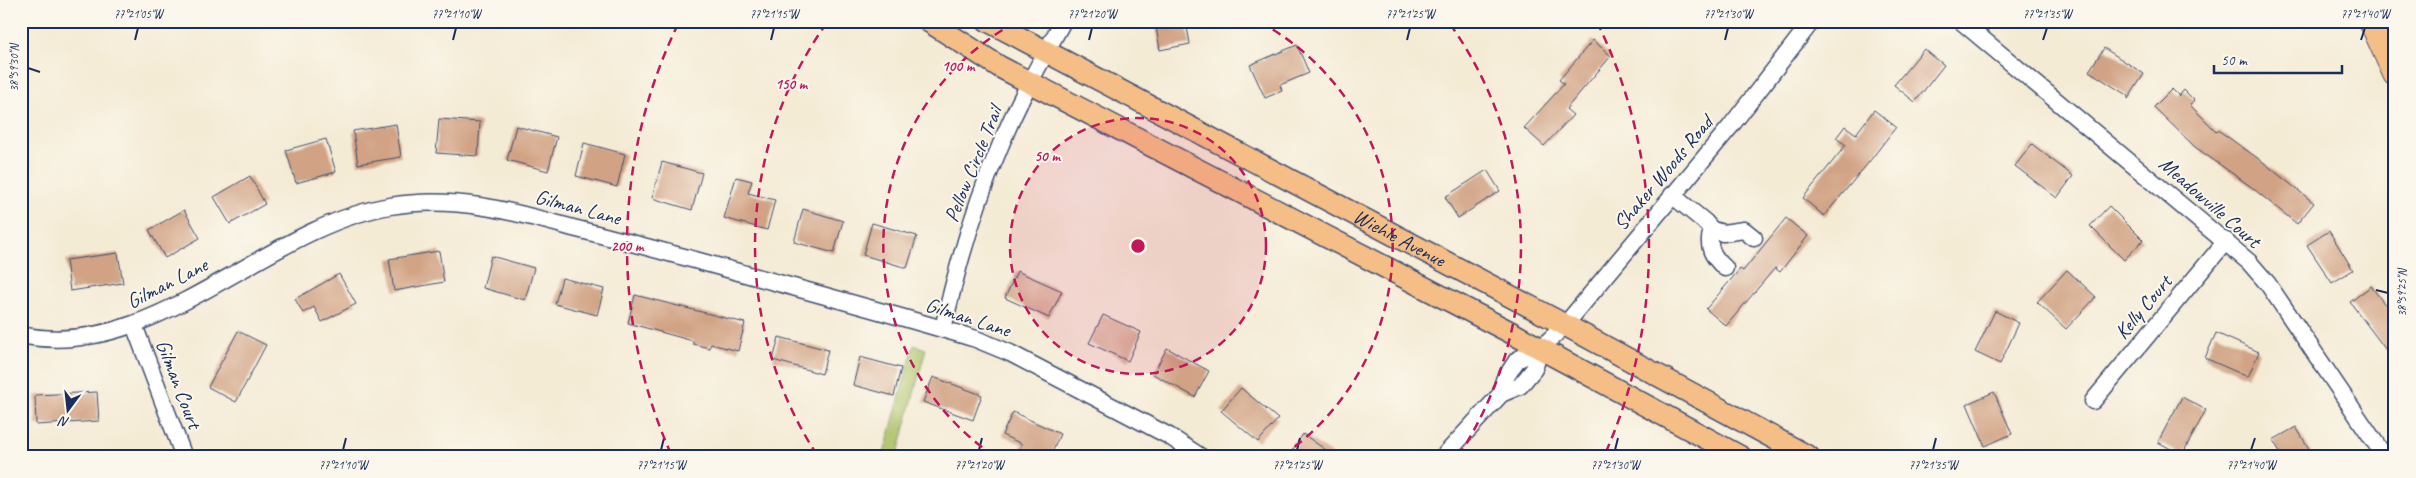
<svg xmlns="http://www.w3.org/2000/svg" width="2416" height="478" font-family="Caveat,sans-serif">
  <rect width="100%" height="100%" fill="#fbf7ec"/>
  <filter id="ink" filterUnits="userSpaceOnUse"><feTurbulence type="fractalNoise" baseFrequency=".02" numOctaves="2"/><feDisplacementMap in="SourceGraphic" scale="10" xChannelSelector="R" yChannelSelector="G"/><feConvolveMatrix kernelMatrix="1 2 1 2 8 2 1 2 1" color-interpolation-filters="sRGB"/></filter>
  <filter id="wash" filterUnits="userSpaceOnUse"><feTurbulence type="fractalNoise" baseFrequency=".0096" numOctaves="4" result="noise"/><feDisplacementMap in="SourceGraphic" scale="20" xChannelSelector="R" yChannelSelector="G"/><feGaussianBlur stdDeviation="1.12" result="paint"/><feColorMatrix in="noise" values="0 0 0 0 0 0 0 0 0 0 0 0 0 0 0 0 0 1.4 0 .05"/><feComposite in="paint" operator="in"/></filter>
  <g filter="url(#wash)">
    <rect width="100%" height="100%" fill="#f4ebd5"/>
    <polygon fill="#aec368" stroke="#647963" points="914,345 926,349 897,457 883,457"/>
    <g id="blocks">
      <g fill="#d1a384">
        <polygon points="1155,21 1186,21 1190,44 1160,50"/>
        <polygon points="1593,40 1611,56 1566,109 1573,115 1544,146 1524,128 1564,84 1559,80"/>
        <polygon points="1297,45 1309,73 1280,85 1282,91 1265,98 1250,65"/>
        <polygon points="2104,48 2144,74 2128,99 2128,96 2089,71"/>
        <polygon points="1924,49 1944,65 1915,102 1894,85"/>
        <polygon points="2172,89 2179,96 2184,90 2195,101 2190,105 2217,132 2218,130 2263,162 2314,203 2297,224 2250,186 2195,147 2154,107"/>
        <polygon points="1874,110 1896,127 1869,162 1824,216 1803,198 1846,145 1836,138 1845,126 1856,134"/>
        <polygon points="439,119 480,122 478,156 436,153"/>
        <polygon points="396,124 401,157 358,164 353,131"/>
        <polygon points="516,126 557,137 548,171 507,160"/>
        <polygon points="326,139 336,172 296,183 286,150"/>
        <polygon points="584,143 625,154 617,187 576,176"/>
        <polygon points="2032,144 2073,176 2057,198 2015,166"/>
        <polygon points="662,162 702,173 692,210 652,198"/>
        <polygon points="1487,170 1500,191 1458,218 1445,197"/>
        <polygon points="250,176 265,204 230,224 214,197"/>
        <polygon points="736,177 752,181 748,193 775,200 767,230 724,218"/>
        <polygon points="2109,206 2143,240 2124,260 2090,226"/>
        <polygon points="803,209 843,221 834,253 794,242"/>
        <polygon points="184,210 200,238 165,258 149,230"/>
        <polygon points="1786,218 1808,236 1780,272 1775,268 1726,326 1706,309 1740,269 1743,271"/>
        <polygon points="872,223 917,236 907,268 863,255"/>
        <polygon points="2329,231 2353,270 2332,283 2307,245"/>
        <polygon points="439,251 444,282 394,291 389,259"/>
        <polygon points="118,253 123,283 70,291 66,260"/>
        <polygon points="491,256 534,268 525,300 483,288"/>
        <polygon points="2067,270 2096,297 2066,329 2037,302"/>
        <polygon points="1017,271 1062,291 1049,318 1005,298"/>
        <polygon points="339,274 356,304 322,322 314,307 303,313 295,299"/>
        <polygon points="562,278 604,289 597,315 555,304"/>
        <polygon points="2371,286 2395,318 2395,362 2350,302"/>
        <polygon points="635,295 745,323 738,351 711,344 709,348 693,344 693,341 628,323"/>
        <polygon points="1995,311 2019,323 2000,364 1975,352"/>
        <polygon points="1103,315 1141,332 1128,361 1089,343"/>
        <polygon points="238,331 266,345 236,402 208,387"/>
        <polygon points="2216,333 2259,352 2248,377 2205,358"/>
        <polygon points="779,337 828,350 822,374 773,360"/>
        <polygon points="1167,348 1209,371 1195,397 1153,374"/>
        <polygon points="860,357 901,368 894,396 853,385"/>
        <polygon points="933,377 982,395 973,420 923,402"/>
        <polygon points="1241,388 1278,419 1258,442 1221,411"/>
        <polygon points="97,392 99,421 36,425 35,395"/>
        <polygon points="1994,392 2012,434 1985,446 1967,404"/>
        <polygon points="2182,397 2206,410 2182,455 2158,442"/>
        <polygon points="1013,412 1060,434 1050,457 1015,457 1022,444 1002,435"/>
        <polygon points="2296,427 2314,457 2283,457 2273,440"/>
        <polygon points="1303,434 1336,457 1288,457"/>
      </g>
    </g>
  </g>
  <g filter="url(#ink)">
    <use href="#blocks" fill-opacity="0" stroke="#3c4b70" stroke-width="1"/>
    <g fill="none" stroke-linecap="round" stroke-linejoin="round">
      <defs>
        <g id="minor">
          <polyline points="1961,21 2249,262 2268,284 2385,457"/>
          <polyline points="1672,195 1705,222 1712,230 1723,233 1744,230 1754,238"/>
          <path d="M1712 230C1706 247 1713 257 1725 268"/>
          <polyline points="134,325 184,457"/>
          <path d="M943 329C957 266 975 204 1001 144 1018 102 1041 61 1063 21"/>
          <path d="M21 335C153 363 264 227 390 206 454 195 512 211 573 228 614 238 654 249 695 260 788 286 883 311 976 339L1010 353 1169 436 1201 457"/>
          <polyline points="1501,394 1504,380 1517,360 1541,348 1565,325 1730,127 1812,21"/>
          <polyline points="2093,401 2226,241"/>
          <polyline points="1443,457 1501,394 1520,386 1534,369 1541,348"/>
        </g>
        <g id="major">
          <polyline points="928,21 1000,67 1510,332 1741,457"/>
          <path id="s1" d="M988 21 1565 325 1809 457"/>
        </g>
        <polyline id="highway" points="2371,21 2395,74"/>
      </defs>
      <use href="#minor" stroke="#3c4b70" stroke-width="19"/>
      <use href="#major" stroke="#3c4b70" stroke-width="24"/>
      <use href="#highway" stroke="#3c4b70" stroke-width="26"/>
      <use href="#minor" stroke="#fff" stroke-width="16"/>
      <use href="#major" stroke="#f6be87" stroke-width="21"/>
      <use href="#highway" stroke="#f6be87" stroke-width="24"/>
    </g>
  </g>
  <path fill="none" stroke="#1b2f5e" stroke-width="2" d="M135 40 138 28M453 40 456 28M771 40 774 28M1089 40 1092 28M1407 40 1410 28M1725 40 1728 28M2043 40 2047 28M2361 40 2365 28M28 68 40 72M2376 290 2388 293M343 450 346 438M661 450 664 438M979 450 982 438M1297 450 1300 438M1615 450 1618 438M1933 450 1936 438M2251 450 2255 438"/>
  <circle cx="1138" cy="246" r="128" fill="#c2185b" fill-opacity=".12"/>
  <g fill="none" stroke="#c2185b" stroke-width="2.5" stroke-dasharray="9 6">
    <circle cx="1138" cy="246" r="128"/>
    <path d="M994 456A255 255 0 0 1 1016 22M1260 22A255 255 0 0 1 1282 456"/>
    <path d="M817 455A383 383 0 0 1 826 24M1450 24A383 383 0 0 1 1459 455"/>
    <path d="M671 454A511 511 0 0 1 679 22M1597 22A511 511 0 0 1 1605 454"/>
  </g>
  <g text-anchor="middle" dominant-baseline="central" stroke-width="4" stroke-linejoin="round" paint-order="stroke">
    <g font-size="21" fill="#1b2f5e" stroke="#fbf7ec">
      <text transform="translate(973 164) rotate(-68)">Pellow Circle Trail</text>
      <text transform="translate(1663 173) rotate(-50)">Shaker Woods Road</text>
      <text transform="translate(2210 202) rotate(41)">Meadowville Court</text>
      <text transform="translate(578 207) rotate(15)">Gilman Lane</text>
      <text stroke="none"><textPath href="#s1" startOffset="465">Wiehle Avenue</textPath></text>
      <text transform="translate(167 283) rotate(-27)">Gilman Lane</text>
      <text transform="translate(2143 307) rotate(-50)">Kelly Court</text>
      <text transform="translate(968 317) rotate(18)">Gilman Lane</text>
      <text transform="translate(179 384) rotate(69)">Gilman Court</text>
    </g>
  </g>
  <circle cx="1138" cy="246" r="8" fill="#c2185b" stroke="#fbf7ec" stroke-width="2.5"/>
  <g font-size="15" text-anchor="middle" font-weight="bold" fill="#c2185b" stroke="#fbf7ec" stroke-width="4" stroke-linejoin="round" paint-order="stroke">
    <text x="958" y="71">100 m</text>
    <text x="791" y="89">150 m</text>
    <text x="1047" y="161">50 m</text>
    <text x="627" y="251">200 m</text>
  </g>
  <rect width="2416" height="478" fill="none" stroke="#fbf7ec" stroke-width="55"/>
  <g transform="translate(68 410) rotate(195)" stroke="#fbf7ec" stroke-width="4" paint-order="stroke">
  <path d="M0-4L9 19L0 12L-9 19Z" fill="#1b2f5e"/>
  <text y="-8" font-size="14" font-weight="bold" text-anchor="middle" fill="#1b2f5e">N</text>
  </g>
  <path d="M2214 65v8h128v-8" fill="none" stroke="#1b2f5e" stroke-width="2.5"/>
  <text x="2221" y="65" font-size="15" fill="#1b2f5e" stroke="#fbf7ec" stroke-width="4" paint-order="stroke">50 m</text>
  <rect x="28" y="28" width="2360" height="422" fill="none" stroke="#1b2f5e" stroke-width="2"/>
  <g font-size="12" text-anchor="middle" fill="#1b2f5e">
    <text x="138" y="18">77°21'05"W</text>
    <text x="456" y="18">77°21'10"W</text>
    <text x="774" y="18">77°21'15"W</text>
    <text x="1092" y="18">77°21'20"W</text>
    <text x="1410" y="18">77°21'25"W</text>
    <text x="1728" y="18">77°21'30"W</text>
    <text x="2047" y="18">77°21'35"W</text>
    <text x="2365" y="18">77°21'40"W</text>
    <text transform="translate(14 68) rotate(-90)" y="4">38°59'30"N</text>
    <text transform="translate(2402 293) rotate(-90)" y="4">38°59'25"N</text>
    <text x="343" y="469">77°21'10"W</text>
    <text x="661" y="469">77°21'15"W</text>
    <text x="979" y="469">77°21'20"W</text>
    <text x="1297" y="469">77°21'25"W</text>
    <text x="1615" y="469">77°21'30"W</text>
    <text x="1933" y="469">77°21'35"W</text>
    <text x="2251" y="469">77°21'40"W</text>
  </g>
</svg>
